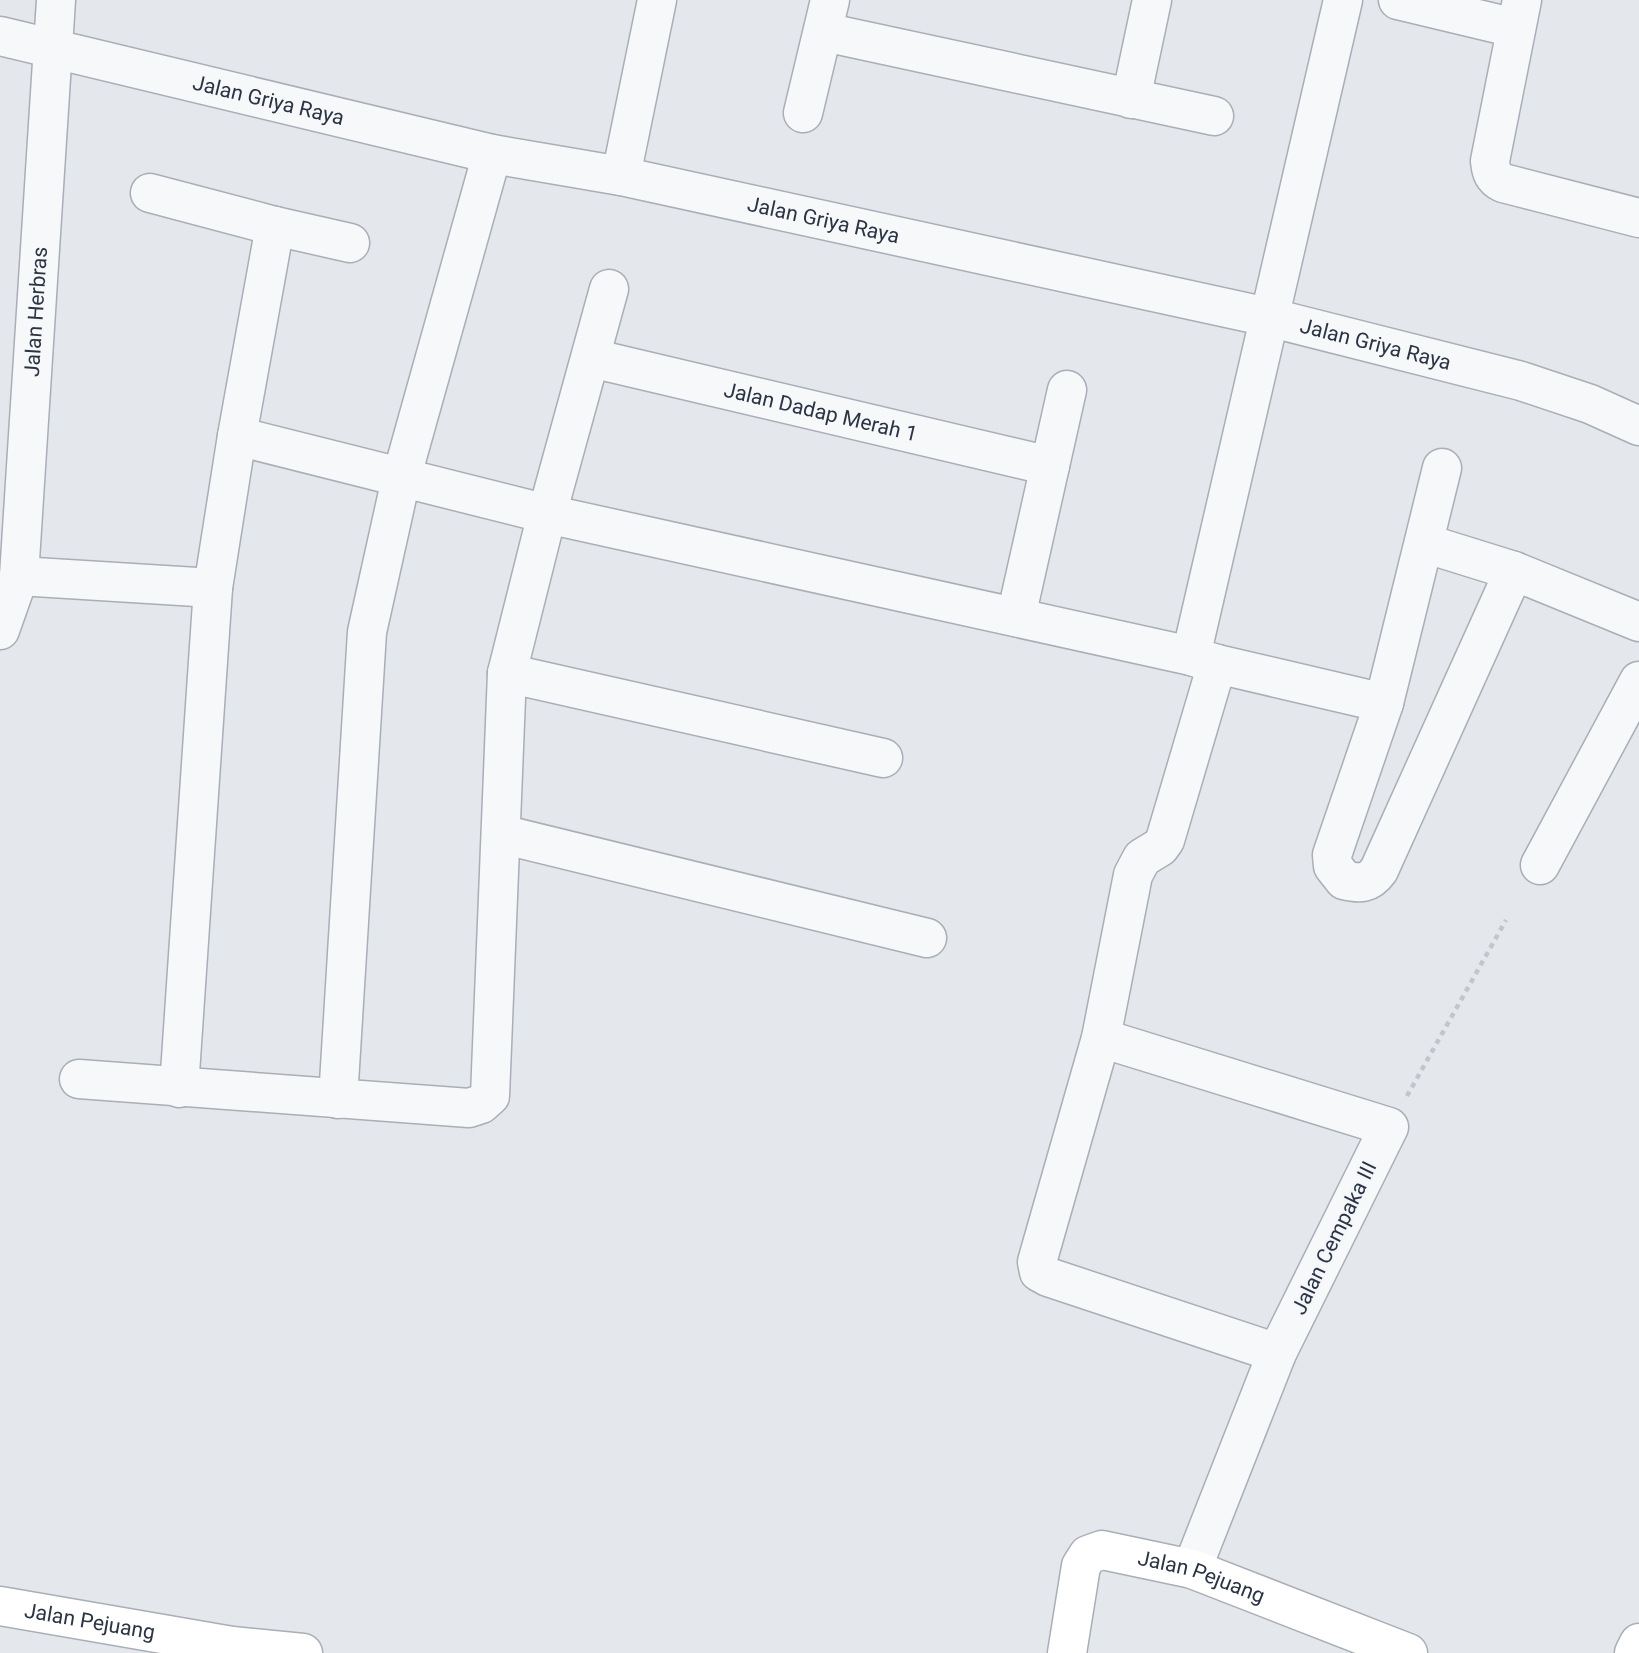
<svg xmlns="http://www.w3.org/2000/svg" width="1639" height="1653" font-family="Roboto,sans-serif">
  <rect width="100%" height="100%" fill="#e4e7ec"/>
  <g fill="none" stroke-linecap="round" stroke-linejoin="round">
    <defs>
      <g id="street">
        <polyline points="1398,0 1515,28"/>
        <path d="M1522 0 1490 161C1491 172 1493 178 1503 183L1639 218"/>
        <polyline points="824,32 1214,116"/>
        <path id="s1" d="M0 36 492 154 621 176 1268 317 1521 381 1590 404 1639 426"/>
        <polyline points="1131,99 1152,0"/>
        <polyline points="803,113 830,0"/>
        <polyline points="621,176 657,0"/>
        <polyline points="150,193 275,226 350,243"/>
        <path id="s2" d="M591 358 1050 466"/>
        <polyline points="237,436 547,514 1191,656 1217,664 1384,703"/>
        <path d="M1442 468 1384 703 1332 855 1333 866 1344 880C1360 884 1369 884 1379 870L1514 571"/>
        <polyline points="1424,543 1514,571 1639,622"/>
        <polyline points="19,576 213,588"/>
        <polyline points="1016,617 1067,390"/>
        <path id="s3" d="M0 630 19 576 56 0"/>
        <polyline points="1191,656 1343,0"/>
        <polyline points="1217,664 1165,840 1160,847 1142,858 1133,875 1101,1038 1037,1262 1039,1272 1048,1277 1277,1353"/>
        <polyline points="507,673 883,758"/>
        <polyline points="501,834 927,938"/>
        <polyline points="1540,865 1639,681"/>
        <polyline points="1101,1038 1389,1127 1277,1353 1192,1569"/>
        <polyline points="79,1079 469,1108 481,1104 490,1096 507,673 547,514 609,289"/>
        <polyline points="179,1088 213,588 237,436 275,226"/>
        <polyline points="338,1099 367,632 401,479 492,154"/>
      </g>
      <g id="secondary">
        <path id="s4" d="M0 1606 232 1646 303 1653"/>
        <path id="s5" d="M1067 1653 1081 1566 1088 1555 1102 1550 1192 1569 1408 1653"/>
        <polyline points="1634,1653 1639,1643"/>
      </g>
    </defs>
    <use href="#street" stroke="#a9aeb7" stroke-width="41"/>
    <use href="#secondary" stroke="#a9aeb7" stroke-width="41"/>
    <polyline stroke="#c2c5cb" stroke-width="4.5" stroke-dasharray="5 5" stroke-linecap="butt" points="1407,1096 1506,920"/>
    <use href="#street" stroke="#f7f8fa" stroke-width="38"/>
    <use href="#secondary" stroke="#fff" stroke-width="38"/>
  </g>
  <g text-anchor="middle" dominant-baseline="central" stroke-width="5" stroke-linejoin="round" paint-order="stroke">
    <g font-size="21" fill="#2b3445" stroke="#f4f6f9">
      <text stroke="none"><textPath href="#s1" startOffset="276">Jalan Griya Raya</textPath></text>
      <text stroke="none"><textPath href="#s1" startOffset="844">Jalan Griya Raya</textPath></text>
      <text stroke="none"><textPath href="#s3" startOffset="322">Jalan Herbras</textPath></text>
      <text stroke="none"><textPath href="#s1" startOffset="1410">Jalan Griya Raya</textPath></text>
      <text stroke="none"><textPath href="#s2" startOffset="236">Jalan Dadap Merah 1</textPath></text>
      <text transform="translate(1334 1238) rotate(-64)">Jalan Cempaka III</text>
      <text stroke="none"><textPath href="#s5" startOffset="219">Jalan Pejuang</textPath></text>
      <text stroke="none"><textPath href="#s4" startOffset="91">Jalan Pejuang</textPath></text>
    </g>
  </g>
</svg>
